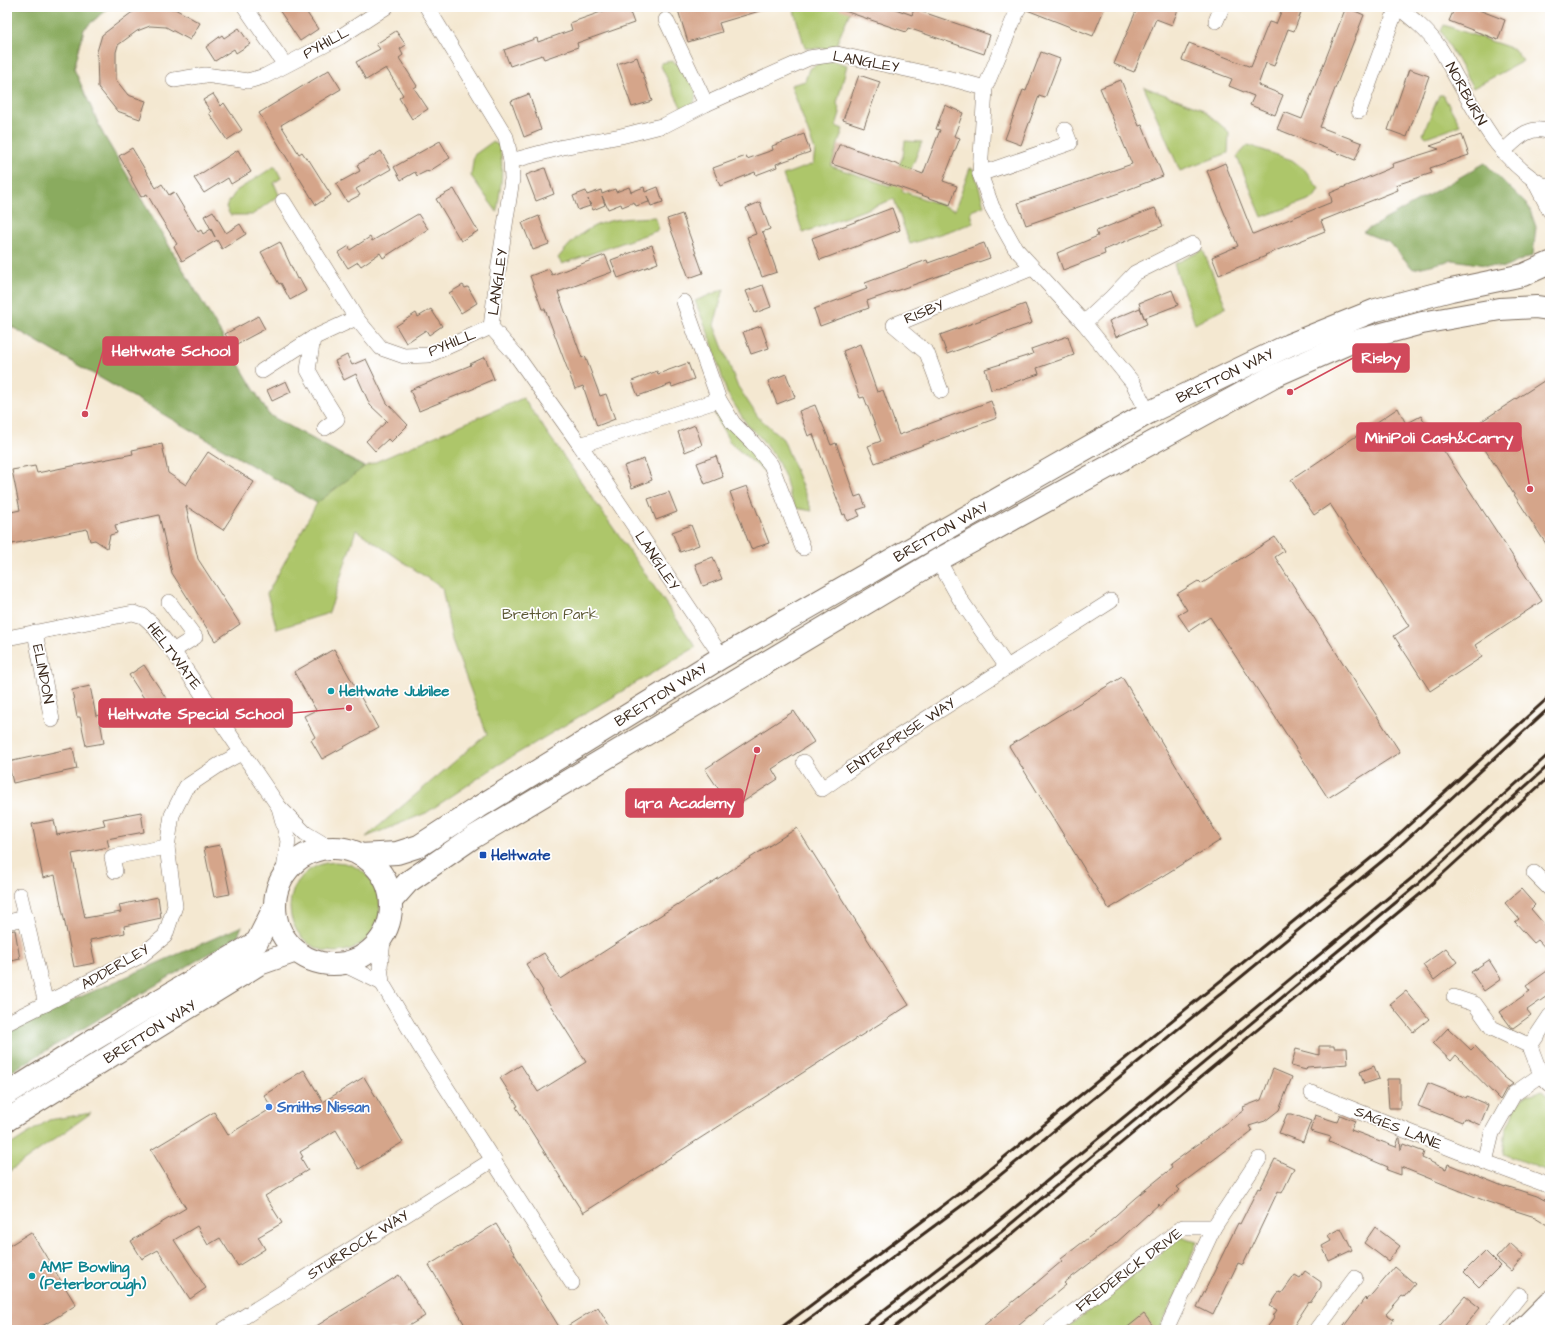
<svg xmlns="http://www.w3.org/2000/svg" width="1557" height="1337" font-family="'Architects Daughter',sans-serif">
  <rect width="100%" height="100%" fill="#fff"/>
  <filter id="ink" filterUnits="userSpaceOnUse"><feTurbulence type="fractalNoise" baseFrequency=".025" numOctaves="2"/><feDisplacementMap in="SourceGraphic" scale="8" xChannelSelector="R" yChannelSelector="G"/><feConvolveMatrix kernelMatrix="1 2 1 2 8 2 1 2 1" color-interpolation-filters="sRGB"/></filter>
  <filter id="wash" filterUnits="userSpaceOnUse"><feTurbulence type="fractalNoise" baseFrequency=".012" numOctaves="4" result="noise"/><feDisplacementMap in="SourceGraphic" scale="16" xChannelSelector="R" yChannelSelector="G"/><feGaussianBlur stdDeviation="0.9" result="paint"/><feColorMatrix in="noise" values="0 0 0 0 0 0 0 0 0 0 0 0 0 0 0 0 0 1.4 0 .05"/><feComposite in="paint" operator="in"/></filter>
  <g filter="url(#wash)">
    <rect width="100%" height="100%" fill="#f4e8d1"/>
    <g fill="#adc66b" stroke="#747844">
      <polygon points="7,7 109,7 84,29 74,69 103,134 269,415 364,467 523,398 696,647 498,765 426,813 366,837 487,734 452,640 442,588 356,530 329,613 277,629 267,594 317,503 7,324"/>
      <polygon points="793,7 852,7 837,43 837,49 805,48"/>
      <polygon points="1444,25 1514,49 1523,61 1473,88 1441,31"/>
      <polygon points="672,61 683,67 696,91 695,100 692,108 684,113 661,66 661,63"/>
      <polygon points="823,61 833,61 847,65 837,103 840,113 836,126 843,129 831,166 890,186 903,156 905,141 922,142 902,191 955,210 970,168 974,169 984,206 971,211 973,223 910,244 894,199 803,233 783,175 813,164 815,151 791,85 805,81 809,69"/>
      <polygon points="1144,87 1201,108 1229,132 1228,153 1180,171"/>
      <polygon points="1439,95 1443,95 1460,125 1426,137 1423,134"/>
      <path d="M492 142 499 145C505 168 500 189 497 212L471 176 474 155Z"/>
      <polygon points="1248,145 1292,160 1305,170 1319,189 1314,198 1262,217 1237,157"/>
      <polygon points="275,166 281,178 274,183 279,195 252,215 230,215 226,207 236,191"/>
      <path d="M655 217 659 230 562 264 558 258C589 219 608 219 655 217Z"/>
      <polygon points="1203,250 1226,307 1195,324 1174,264"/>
      <polygon points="724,289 714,325 737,385 758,417 783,439 812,511 796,508 790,496 785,477 775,456 759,436 748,426 727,393 711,340 695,301"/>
      <polygon points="714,413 720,416 754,451 766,473 730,443"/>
      <circle cx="335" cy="907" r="45"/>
      <polygon points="1542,1091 1550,1098 1550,1172 1503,1154 1506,1129 1516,1106 1526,1095"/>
      <polygon points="91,1113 7,1173 7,1147 49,1120"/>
      <polygon points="1181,1237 1197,1241 1179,1290 1158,1330 1064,1330"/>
    </g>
    <g fill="#8aab5f" stroke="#626a3e">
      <polygon points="7,7 109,7 84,29 74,69 103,134 269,415 364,467 317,503 7,324"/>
      <polygon points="1485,163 1529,207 1536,227 1533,255 1504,268 1453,260 1413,269 1390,243 1363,232"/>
      <polygon points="242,926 238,936 7,1074 7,1029"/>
    </g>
    <g id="blocks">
      <g fill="#d5a58a">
        <polygon points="145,7 175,9 200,23 190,40 166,27 150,26 137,31 118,45 116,52 116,80 128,95 146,101 140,119 117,111 98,87 97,55 96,55 102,35 131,13"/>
        <polygon points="277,7 303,7 318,29 300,41"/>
        <polygon points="615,7 628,7 634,23 577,43 578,47 544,59 542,55 510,66 504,50 537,38 538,42 572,30 570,23"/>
        <polygon points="677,7 763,7 763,10 719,23 722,32 688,42"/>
        <polygon points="839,7 890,7 912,15 914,9 990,35 984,54 908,28 906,32 839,9"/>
        <polygon points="1028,7 1105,7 1093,36 1027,10"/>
        <polygon points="1128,7 1179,7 1172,25 1156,19 1134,72 1114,64 1136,11"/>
        <polygon points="1283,7 1303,7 1294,31 1288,29 1274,66 1266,63 1258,85 1283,95 1275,115 1250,105 1254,96 1229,86 1232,79 1182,60 1189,43 1251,67 1269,22 1276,24"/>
        <polygon points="1346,7 1364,15 1320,127 1362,143 1355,160 1277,129 1284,112 1302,119"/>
        <polygon points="1455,7 1471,7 1505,20 1498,40 1449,21"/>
        <polygon points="239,28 250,44 236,53 234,49 215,61 206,47 222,35 224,38"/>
        <polygon points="396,31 406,45 400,49 403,55 399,58 417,86 414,88 428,109 412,119 399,98 403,95 386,68 366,80 356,62 380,49 376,44"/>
        <polygon points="1041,52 1060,59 1045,98 1039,96 1021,145 1005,139 1023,90 1026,91"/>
        <polygon points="637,57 652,101 632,107 617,64"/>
        <polygon points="1409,69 1429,76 1407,137 1388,130"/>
        <polygon points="329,70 341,89 281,125 299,154 302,152 308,161 309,160 331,195 316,205 259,113"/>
        <polygon points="859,75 880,82 864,127 843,120"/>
        <polygon points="1121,80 1139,126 1142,125 1163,176 1119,193 1026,225 1018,203 1132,164 1100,88"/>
        <polygon points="213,94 221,106 224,103 242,130 227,140 209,113 211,112 203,100"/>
        <polygon points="529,94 541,130 524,137 511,101"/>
        <polygon points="945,105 963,113 954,136 960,138 943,181 957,186 950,205 832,164 839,145 844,145 923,174 940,130 936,129"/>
        <polygon points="804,134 810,152 776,164 777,167 756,175 755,172 720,186 713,168 746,156 747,159 773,150 772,146"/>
        <polygon points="1462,135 1469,155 1430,168 1432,173 1396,185 1398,190 1321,221 1325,231 1265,255 1266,256 1219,275 1212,257 1238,246 1207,171 1225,163 1253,234 1332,202 1330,193 1393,167 1392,164 1439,149 1430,146"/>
        <polygon points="440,141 450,158 428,172 427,171 417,176 415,172 401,180 394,167"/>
        <polygon points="132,148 156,188 162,184 169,195 174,192 198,232 201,230 203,234 211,229 215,237 204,216 213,211 226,233 240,224 246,234 222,249 217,240 182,261 174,246 177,244 159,215 147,194 141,197 131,179 132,178 119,156"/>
        <polygon points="238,150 251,172 231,184 228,178 204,193 194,178"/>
        <polygon points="381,151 391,169 356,189 360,195 347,202 336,184 360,171 357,165"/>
        <polygon points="545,168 554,194 536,201 526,175"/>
        <polygon points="629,187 631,192 644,187 645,192 658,187 663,202 651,206 647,196 649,202 636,206 634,202 622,207 621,204 608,209 602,196 605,205 593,210 588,199 590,206 578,210 573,196 586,191 587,195 601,190 602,194 615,189 616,192"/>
        <polygon points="454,189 478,231 461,241 436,199"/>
        <polygon points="760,202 770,229 762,232 763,232 777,272 762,277 747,237 756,234 746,208"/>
        <polygon points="892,208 900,230 820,260 812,238"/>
        <polygon points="1155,208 1163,226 1104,250 1105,254 1063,270 1057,253 1098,236 1096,231"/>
        <polygon points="418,214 428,229 383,258 380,253 361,266 358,262 348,268 338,253 349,246 350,250 370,237 372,241"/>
        <polygon points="682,214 703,273 689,278 667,219"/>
        <polygon points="539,216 549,244 533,250 522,223"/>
        <polygon points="280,242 297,279 299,278 306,291 290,300 281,283 279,284 261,252"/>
        <polygon points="984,243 990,258 867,301 869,308 820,326 814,309 867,289 865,283 927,260 928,263"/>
        <polygon points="652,245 658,263 618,278 611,260"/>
        <polygon points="605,255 612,272 558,292 582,358 585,356 600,396 606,394 615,419 597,426 583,386 575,389 545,309 542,309 530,276 549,269 552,275"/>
        <polygon points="463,285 465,288 468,287 477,303 461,313 449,293"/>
        <polygon points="763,285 771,307 755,313 746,291"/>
        <polygon points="1172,290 1178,305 1144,318 1139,303"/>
        <polygon points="1025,304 1032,323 947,354 940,335"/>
        <polygon points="1140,308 1147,324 1116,337 1109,321"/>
        <polygon points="431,309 442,326 429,335 426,330 406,343 396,326 416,313 418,317"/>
        <polygon points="258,316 265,329 233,346 225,334"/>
        <polygon points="761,326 769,348 751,354 743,332"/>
        <polygon points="1068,336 1074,355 1037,368 1039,374 991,390 985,369 1033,354 1031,349"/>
        <polygon points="860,344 877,392 883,390 899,435 991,401 997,418 875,463 868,446 881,441 864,397 860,398 843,351"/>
        <polygon points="347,355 352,365 366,359 387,403 408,425 391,442 388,439 375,451 366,441 387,421 370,405 356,374 344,380 335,361"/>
        <polygon points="485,357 494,379 475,387 475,388 419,411 410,390 471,365 470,364"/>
        <polygon points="688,363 694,379 672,387 671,384 638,396 632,381 657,371 658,374"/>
        <polygon points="786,374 795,397 777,404 768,381"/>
        <polygon points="1550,377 1550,550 1471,428"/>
        <polygon points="286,381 291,392 272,401 267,390"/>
        <polygon points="815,405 831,445 836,443 855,497 861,495 866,507 857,510 860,516 847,521 845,514 843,515 813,434 808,436 799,411"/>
        <polygon points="1398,408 1406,424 1421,416 1542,601 1475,645 1482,657 1430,691 1394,636 1409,626 1330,504 1314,515 1291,480"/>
        <polygon points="695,425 702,445 685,452 678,432"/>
        <polygon points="162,444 168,473 186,485 208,452 254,482 223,530 186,506 198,559 240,624 215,641 172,573 159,515 115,525 117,533 110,535 107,548 95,540 90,541 87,529 7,545 7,513 20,510 12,470 35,466 37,473 133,454 132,450"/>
        <polygon points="716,456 723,477 705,484 697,463"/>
        <polygon points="644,459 652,480 632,488 624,466"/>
        <polygon points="747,486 769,543 751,549 730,492"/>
        <polygon points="669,492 677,512 656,520 648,499"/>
        <polygon points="691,525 699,545 680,552 672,532"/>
        <polygon points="1275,537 1284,551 1275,557 1400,752 1328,798 1210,617 1189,631 1178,615 1187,610 1177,594 1198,581 1201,584"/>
        <polygon points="713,557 722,579 703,586 695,564"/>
        <polygon points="334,649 378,728 322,759 311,740 315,737 304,716 316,710 294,672"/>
        <polygon points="144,665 174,710 158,720 129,675"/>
        <polygon points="1122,677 1221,840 1109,909 1009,746"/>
        <polygon points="90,686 96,716 99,715 104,743 86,746 80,717 77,717 72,690"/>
        <polygon points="794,711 814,742 772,769 778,779 732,809 705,769"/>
        <polygon points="73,748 77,769 13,783 8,762"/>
        <polygon points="141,812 144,832 107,839 109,847 72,854 85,918 121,912 119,905 158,897 161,918 124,926 125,933 90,940 95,963 74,967 55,875 43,878 32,824 54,820 57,835 105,825 103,819"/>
        <polygon points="797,828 909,1005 583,1213 516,1107 518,1106 500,1078 521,1065 538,1092 586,1062 542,992 543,991 526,964 544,953 561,979"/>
        <polygon points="220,845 230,894 214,897 204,848"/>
        <polygon points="1521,889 1535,905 1531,909 1550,931 1550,953 1538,940 1534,943 1515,922 1519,919 1505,903"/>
        <polygon points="15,930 20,959 7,962 7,931"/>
        <polygon points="1446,948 1457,962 1434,980 1423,965"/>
        <polygon points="1489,960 1501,979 1484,991 1471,972"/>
        <polygon points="1550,969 1550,994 1527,1010 1531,1015 1513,1028 1511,1027 1500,1012 1530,991 1526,986"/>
        <polygon points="1406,991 1429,1019 1413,1032 1390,1004"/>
        <polygon points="1448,1028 1471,1050 1475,1046 1504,1077 1513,1084 1506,1089 1500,1100 1456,1055 1451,1061 1433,1044"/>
        <polygon points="1319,1046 1334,1046 1334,1048 1347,1048 1348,1064 1307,1067 1306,1070 1291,1066 1296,1049 1319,1055"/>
        <polygon points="1374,1066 1379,1079 1364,1084 1360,1072"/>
        <polygon points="1273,1069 1292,1077 1279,1110 1265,1121 1249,1126 1252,1131 1177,1187 1180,1190 1160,1207 1159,1204 1115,1244 1064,1283 1066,1285 1012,1330 978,1330 1035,1284 1062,1261 1061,1259 1106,1224 1135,1198 1172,1168 1170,1165 1244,1110 1243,1107 1261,1100"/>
        <polygon points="304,1070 323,1102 364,1077 403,1142 359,1169 336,1130 300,1152 303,1157 301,1158 308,1170 265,1196 282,1223 258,1237 265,1249 238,1266 220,1238 208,1245 197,1226 174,1240 206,1288 190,1299 158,1250 142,1259 131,1241 186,1208 151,1150 214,1112 228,1135 272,1108 264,1095"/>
        <polygon points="1387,1079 1400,1079 1400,1108 1389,1108"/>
        <polygon points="1428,1083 1466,1098 1467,1096 1488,1105 1480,1125 1464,1118 1462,1122 1442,1114 1441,1115 1418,1106"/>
        <polygon points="1287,1114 1292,1114 1311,1121 1303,1142 1279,1133"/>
        <polygon points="1315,1115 1337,1122 1340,1115 1355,1121 1351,1130 1396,1147 1399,1138 1400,1138 1401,1150 1403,1144 1424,1152 1422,1158 1446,1169 1448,1164 1505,1187 1506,1186 1537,1196 1550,1203 1550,1226 1535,1217 1488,1202 1401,1167 1401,1175 1387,1170 1388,1167 1329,1142 1331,1137 1310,1131"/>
        <polygon points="1275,1159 1294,1168 1282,1193 1278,1191 1243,1265 1238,1263 1213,1315 1197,1307 1238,1223 1240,1224 1258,1188 1260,1189"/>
        <polygon points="496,1224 561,1330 598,1307 612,1330 468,1330 429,1265"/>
        <polygon points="1375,1227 1400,1246 1388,1261 1364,1243"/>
        <polygon points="1341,1228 1352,1250 1329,1261 1322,1246 1331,1241 1328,1235"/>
        <polygon points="31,1232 76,1305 36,1330 7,1330 7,1247"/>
        <polygon points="1510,1243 1524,1256 1511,1271 1496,1258"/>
        <polygon points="1485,1251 1500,1266 1479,1287 1464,1272"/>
        <polygon points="1395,1267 1415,1284 1404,1297 1402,1296 1386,1314 1394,1319 1386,1330 1341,1330 1365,1298 1367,1300"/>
        <polygon points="1305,1271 1321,1282 1321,1287 1310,1303 1309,1302 1291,1330 1265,1330 1275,1317 1273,1316 1277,1310 1270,1306 1279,1292 1282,1293 1295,1275 1300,1278"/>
        <polygon points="399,1275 425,1316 402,1330 310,1330"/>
        <polygon points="1465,1296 1480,1308 1462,1330 1436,1330"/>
        <polygon points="1144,1314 1156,1330 1124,1330"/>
      </g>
    </g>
  </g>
  <g filter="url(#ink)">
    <use href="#blocks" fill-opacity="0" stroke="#7c6c5d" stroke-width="1"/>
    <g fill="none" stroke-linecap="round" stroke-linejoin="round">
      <defs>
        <g id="street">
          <polyline points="245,7 285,65"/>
          <polyline points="427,7 506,137 511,161 512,179 497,278 491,327 516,355 580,445 722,657"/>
          <polyline points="1019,7 985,88 980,174 992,207 1015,248 1084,323 1133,383 1148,413"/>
          <path d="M1398 7C1413 19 1428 31 1439 47 1446 57 1451 69 1457 79 1481 122 1504 166 1550 189"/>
          <polyline points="666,20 706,104"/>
          <polyline points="1216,21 1222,7"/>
          <polyline points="174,80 205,75 248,81 265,76 340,37 386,7"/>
          <polyline points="1359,111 1397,7"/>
          <path d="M1503 152C1517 139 1529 124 1550 132"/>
          <polyline points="511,161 563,147 621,136 665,125 706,104 809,58 837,54 956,80 985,88"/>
          <polyline points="980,174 1070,143 1065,130"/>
          <polyline points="1535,182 1550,211"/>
          <polyline points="283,201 356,318 381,348 404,356 429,355 491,327"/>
          <polyline points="684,302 719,400 733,423 752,442 771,465 803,548"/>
          <polyline points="1084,323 1112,297 1135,273 1193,244"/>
          <polyline points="313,338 308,370 322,395 337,419 325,428"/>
          <polyline points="262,371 313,338 356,318"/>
          <polyline points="941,391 927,353 894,325 1032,268"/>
          <polyline points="580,445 719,400"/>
          <polyline points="938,560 960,599 1007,667"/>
          <polyline points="169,602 195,637 173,651"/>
          <polyline points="35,632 52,720"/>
          <polyline points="7,638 133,613 143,616 152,624 173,651 279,807 305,833 330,848"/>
          <polyline points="804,762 822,789 882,747 1111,601"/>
          <polyline points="279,807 288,841 283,877"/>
          <polyline points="115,871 112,857 167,847"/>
          <polyline points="1534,873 1550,889"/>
          <polyline points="20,895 46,1004"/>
          <polyline points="7,922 26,918"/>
          <polyline points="384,933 380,966 382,983 419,1045 572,1283"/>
          <polyline points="343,964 382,983"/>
          <polyline points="1454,997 1475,1004 1492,1028 1530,1046"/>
          <polyline points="1550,1016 1530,1046 1541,1075 1550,1084"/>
          <polyline points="7,1023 142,955 165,936 175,906 167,847 172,815 186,787 219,765 243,752"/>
          <polyline points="1312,1093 1485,1162 1550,1186"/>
          <polyline points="1485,1162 1492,1133 1514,1094 1541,1075"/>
          <polyline points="223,1330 494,1159"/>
          <polyline points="1050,1330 1183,1227 1214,1227"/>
          <polyline points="1166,1330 1214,1227 1259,1159"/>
          <polyline points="1316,1330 1355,1278"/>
          <polyline points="1492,1330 1520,1295"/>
        </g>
        <g id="secondary">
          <circle cx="333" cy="906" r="58"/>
          <polyline points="360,855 397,853 419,846 479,807 722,657 1148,413 1289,345 1376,310 1451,290 1523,275 1550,263"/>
          <polyline points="392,900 408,882 472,838 938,560 1274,376 1349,343 1422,323 1500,309 1536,307 1550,309"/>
          <polyline points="7,1094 93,1040 257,942 275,906"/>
          <polyline points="7,1120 259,964 296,951"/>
        </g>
        <g id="highway">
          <polyline points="1522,1330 1550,1302"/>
          <polyline points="1548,1330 1550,1328"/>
        </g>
      </defs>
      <use href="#street" stroke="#7c6c5d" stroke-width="16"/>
      <use href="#secondary" stroke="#7c6c5d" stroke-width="24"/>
      <use href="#highway" stroke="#7c6c5d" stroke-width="24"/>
      <use href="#street" stroke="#fff" stroke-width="15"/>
      <use href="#secondary" stroke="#fff" stroke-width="22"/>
      <use href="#highway" stroke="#fff" stroke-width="22"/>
      <g stroke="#3b2a1e" stroke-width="3">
        <polyline points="778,1330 969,1186 1387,845 1550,696"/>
        <polyline points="794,1330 976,1195 1392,853 1550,707"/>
        <polyline points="858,1330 995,1224 1413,877 1550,753"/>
        <polyline points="874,1330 1001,1232 1418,884 1550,764"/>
        <polyline points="891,1330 1006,1239 1424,891 1550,776"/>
      </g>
    </g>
  </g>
  <g fill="#0f9aa8" stroke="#fff" stroke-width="1.5">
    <circle cx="331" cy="691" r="4"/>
    <circle cx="32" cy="1276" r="4"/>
  </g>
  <rect fill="#1a4fb4" stroke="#fff" stroke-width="1.5" x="479" y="851" width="8" height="8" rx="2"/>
  <circle fill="#3f7fe0" stroke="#fff" stroke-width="1.5" cx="269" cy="1107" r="4"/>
  <g text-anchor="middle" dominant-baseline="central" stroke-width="3.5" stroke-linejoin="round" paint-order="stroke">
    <g font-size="15" fill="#3b2a1e" stroke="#fff">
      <text transform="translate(326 43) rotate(-29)">PYHILL</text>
      <text transform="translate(866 62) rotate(10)">LANGLEY</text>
      <text transform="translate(1466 94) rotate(61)">NORBURN</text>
      <text transform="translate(498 282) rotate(-82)">LANGLEY</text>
      <text transform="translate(924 312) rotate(-22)">RISBY</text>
      <text transform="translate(452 343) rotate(-22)">PYHILL</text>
      <text transform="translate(1225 376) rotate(-26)">BRETTON WAY</text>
      <text transform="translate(941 532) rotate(-30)">BRETTON WAY</text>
      <text transform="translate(657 561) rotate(56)">LANGLEY</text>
      <text transform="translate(174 656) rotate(53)">HELTWATE</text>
      <text transform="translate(43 674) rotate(79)">ELINDON</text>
      <text transform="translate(661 695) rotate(-32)">BRETTON WAY</text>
      <text transform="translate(901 736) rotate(-33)">ENTERPRISE WAY</text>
      <text transform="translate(115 967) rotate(-30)">ADDERLEY</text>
      <text transform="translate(150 1032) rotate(-32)">BRETTON WAY</text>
      <text transform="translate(1398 1128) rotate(22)">SAGES LANE</text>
      <text transform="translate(358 1245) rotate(-32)">STURROCK WAY</text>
      <text transform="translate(1129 1270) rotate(-37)">FREDERICK DRIVE</text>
    </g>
    <g font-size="15" fill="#5d5935" stroke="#fff">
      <text x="550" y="614">Bretton Park</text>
    </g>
    <g font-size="15" font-weight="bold" fill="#0d838f" stroke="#fff" text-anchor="start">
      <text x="339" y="691">Heltwate Jubilee</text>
      <text x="40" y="1267">AMF Bowling<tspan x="40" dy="17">(Peterborough)</tspan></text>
    </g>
    <g font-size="15" font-weight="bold" fill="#164399" stroke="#fff" text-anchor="start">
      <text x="491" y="855">Heltwate</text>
    </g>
    <g font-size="15" font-weight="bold" fill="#366cbe" stroke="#fff" text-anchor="start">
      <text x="277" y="1107">Smiths Nissan</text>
    </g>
  </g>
  <path fill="none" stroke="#d1495b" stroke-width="1.5" d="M85 414L103 351M1290 392L1353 358M1530 489L1521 437M349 708L292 713M757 750L743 803"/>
  <g fill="#d1495b" stroke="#fff" stroke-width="1.5">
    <circle cx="85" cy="414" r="4"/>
    <circle cx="1290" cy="392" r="4"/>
    <circle cx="1530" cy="489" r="4"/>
    <circle cx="349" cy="708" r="4"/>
    <circle cx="757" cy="750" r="4"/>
  </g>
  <g fill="#d1495b" stroke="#d1495b" stroke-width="1.5">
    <rect x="103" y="337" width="135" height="28" rx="4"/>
    <rect x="1353" y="344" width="56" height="28" rx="4"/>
    <rect x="1357" y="423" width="164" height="28" rx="4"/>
    <rect x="99" y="699" width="193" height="28" rx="4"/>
    <rect x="626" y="789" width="117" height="28" rx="4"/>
  </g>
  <g font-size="16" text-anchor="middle" font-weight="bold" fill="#fff">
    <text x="171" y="356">Heltwate School</text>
    <text x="1381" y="363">Risby</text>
    <text x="1439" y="443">MiniPoli Cash&amp;Carry</text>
    <text x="196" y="719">Heltwate Special School</text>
    <text x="685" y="808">Iqra Academy</text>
  </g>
  <rect width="1557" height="1337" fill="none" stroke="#fff" stroke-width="24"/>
</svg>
